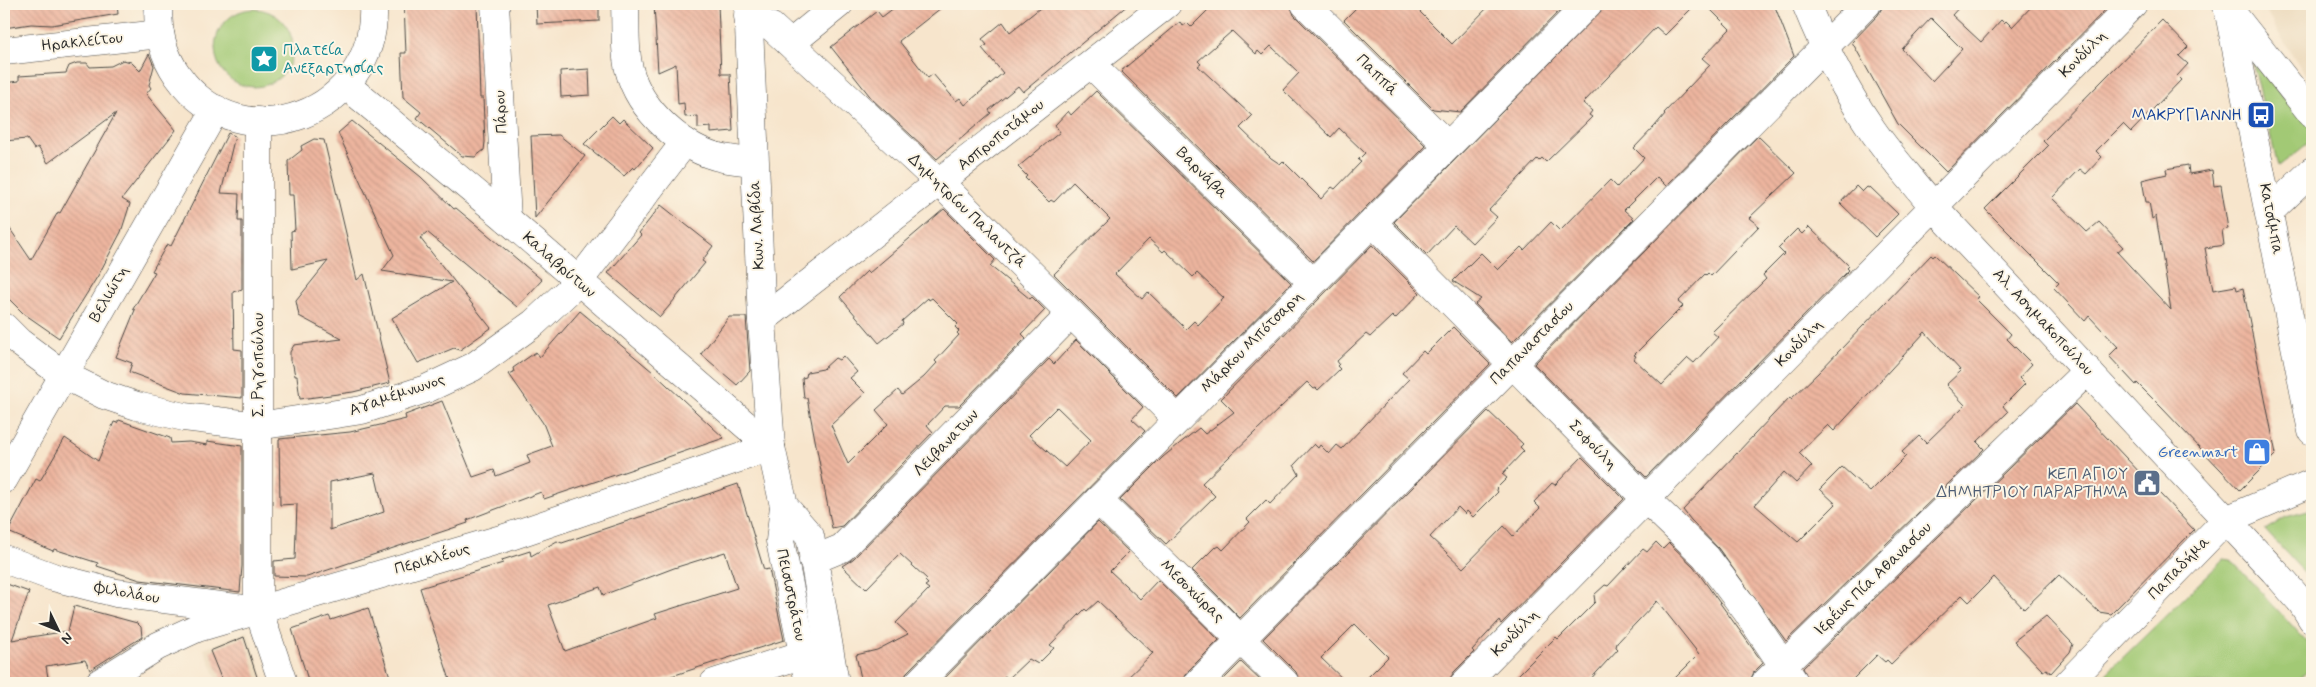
<svg xmlns="http://www.w3.org/2000/svg" width="2316" height="687" font-family="Mynerve,sans-serif">
  <defs>
    <pattern id="building-back-hatch" width="6" height="6" patternUnits="userSpaceOnUse" patternTransform="scale(1.25)"><rect width="6" height="6" fill="#edb59f"/><path d="M-1 5l2 2M0 0l6 6M5-1l2 2" fill="none" stroke="#cb9c89"/></pattern>
  </defs>
  <rect width="100%" height="100%" fill="#fcf5e5"/>
  <filter id="ink" filterUnits="userSpaceOnUse"><feTurbulence type="fractalNoise" baseFrequency=".02" numOctaves="2"/><feDisplacementMap in="SourceGraphic" scale="10" xChannelSelector="R" yChannelSelector="G"/><feConvolveMatrix kernelMatrix="1 2 1 2 8 2 1 2 1" color-interpolation-filters="sRGB"/></filter>
  <filter id="wash" filterUnits="userSpaceOnUse"><feTurbulence type="fractalNoise" baseFrequency=".0096" numOctaves="4" result="noise"/><feDisplacementMap in="SourceGraphic" scale="20" xChannelSelector="R" yChannelSelector="G"/><feGaussianBlur stdDeviation="1.12" result="paint"/><feColorMatrix in="noise" values="0 0 0 0 0 0 0 0 0 0 0 0 0 0 0 0 0 1.4 0 .05"/><feComposite in="paint" operator="in"/></filter>
  <g filter="url(#wash)">
    <rect width="100%" height="100%" fill="#f7e5cc"/>
    <g fill="#ebd8ba">
      <polygon points="2263,4 2312,4 2312,85 2274,26"/>
      <polygon points="248,631 265,683 219,683 204,649"/>
    </g>
    <g fill="#a2c974" stroke="#667a50">
      <circle cx="254" cy="48" r="39"/>
      <polygon points="2253,63 2312,129 2312,140 2278,167"/>
      <polygon points="2312,510 2312,581 2265,530 2286,517"/>
      <polygon points="2224,559 2231,560 2312,647 2312,667 2295,683 2116,683 2106,674"/>
    </g>
    <g id="blocks">
      <g fill="url(#building-back-hatch)" fill-rule="evenodd">
        <polygon points="4,4 117,4 118,14 52,25 31,24 4,28"/>
        <polygon points="404,4 423,4 423,6 477,4 480,98 483,98 485,142 484,150 475,157 462,156 417,118 421,112 403,97 401,53 406,53"/>
        <polygon points="536,4 599,4 599,21 537,24"/>
        <polygon points="654,4 718,4 721,74 730,74 733,131 711,133 711,127 698,128 698,116 685,117 684,103 678,104 676,64 658,72"/>
        <polygon points="899,4 946,4 899,41 928,78 933,74 956,101 960,98 965,105 1003,73 982,48 987,45 982,39 1003,22 1010,32 1045,4 1129,4 1023,92 1018,86 989,110 991,113 937,159 873,100 831,47 877,11 882,17"/>
        <path d="M1214 4H1290L1294 15 1426 146 1313 261 1121 71 1180 22 1183 26 1187 23 1191 27ZM1232 31 1256 54 1258 51 1262 55 1271 46 1299 73 1283 90 1331 137 1339 128 1365 153 1358 160 1361 162 1335 189 1332 187 1321 199 1283 161 1280 164 1271 158 1240 128 1252 116 1198 66 1201 64 1198 61Z"/>
        <polygon points="1360,4 1407,4 1412,9 1415,7 1452,44 1491,4 1565,5 1460,112 1433,109 1344,20"/>
        <polygon points="1608,4 1696,4 1665,35 1656,27 1583,103 1592,111 1589,115 1592,117 1546,162 1542,158 1539,161 1537,159 1489,210 1497,217 1472,243 1454,226 1427,255 1394,222"/>
        <polygon points="1705,4 1774,4 1794,56 1666,186 1657,177 1624,210 1634,219 1512,342 1475,304 1481,299 1453,281 1481,253 1498,270 1521,247 1524,250 1551,222 1560,231 1610,180 1617,187 1644,158 1634,148 1655,126 1665,114 1664,113 1710,65 1702,58 1730,29"/>
        <path d="M1884 4H1962L1952 15 1981 42 2001 20 2004 23 2006 21 2012 27 2034 4H2111L1946 172 1898 124 1852 42 1878 15ZM1931 18 1962 49 1932 81 1902 49Z"/>
        <polygon points="2162,20 2188,47 2179,56 2188,64 2177,76 2181,80 2131,132 2123,124 2096,151 2102,157 2086,174 2080,169 2052,198 2087,232 2099,222 2123,247 2117,252 2171,310 2156,216 2152,219 2149,202 2146,202 2142,180 2167,174 2166,169 2188,165 2189,174 2212,170 2214,186 2221,185 2228,229 2222,230 2224,245 2205,248 2213,290 2236,286 2237,290 2243,288 2276,454 2240,490 2161,407 2137,383 2136,385 2109,356 2118,347 2089,316 2085,321 2054,288 2059,283 1985,209 2048,146 2043,141"/>
        <polygon points="149,54 154,66 149,85 151,88 146,94 176,130 122,199 130,204 121,232 99,274 59,338 23,313 4,294 4,220 31,260 58,212 60,213 116,113 48,163 38,147 34,149 27,139 4,141 4,83 19,81 19,76 66,73 69,66 77,63 87,63 90,67 111,66 123,60 131,62 140,71"/>
        <polygon points="589,69 590,95 561,97 560,71"/>
        <path d="M1096 91 1291 283 1178 398 1054 274 1110 219 1073 182 1054 202 1051 200 1049 202 1025 178 1027 176 1018 167 1060 132 1055 125 1068 111 1071 115ZM1149 239 1163 252 1165 250 1193 277 1197 273 1224 298 1198 325 1194 321 1186 329 1148 292 1142 299 1115 274Z"/>
        <polygon points="612,116 619,123 623,119 653,148 635,169 633,167 624,176 584,144"/>
        <polygon points="352,121 421,177 454,209 456,208 542,280 517,307 427,232 420,238 491,328 460,350 454,348 418,363 392,318 452,282 382,271 394,255 338,133"/>
        <polygon points="228,133 235,136 221,193 239,194 238,221 242,221 242,289 233,292 234,349 242,350 242,398 185,393 129,372 132,363 116,357 135,310 133,309 155,272 152,271 167,244 171,246"/>
        <polygon points="559,135 585,156 535,218 531,136"/>
        <polygon points="1758,136 1796,173 1749,218 1759,226 1711,276 1708,273 1706,275 1705,274 1678,302 1683,306 1634,355 1636,356 1634,359 1662,385 1688,358 1694,363 1718,337 1712,332 1766,279 1763,275 1784,254 1778,248 1797,229 1802,234 1809,227 1849,266 1847,268 1849,270 1646,477 1534,364"/>
        <polygon points="314,139 324,140 357,280 364,274 390,383 353,392 300,399 297,376 295,376 293,365 290,361 290,352 294,345 342,339 299,316 296,301 328,261 292,269 291,231 295,230 293,195 289,195 288,161 302,150 301,146"/>
        <polygon points="1856,186 1862,192 1867,187 1869,188 1870,187 1898,214 1875,237 1840,203"/>
        <polygon points="661,205 713,246 702,261 705,263 660,317 608,273 641,235 639,233"/>
        <polygon points="944,209 995,260 990,266 1030,299 1032,297 1045,310 1022,334 1026,338 959,406 945,406 927,425 933,432 842,526 832,528 807,398 804,398 802,378 806,377 807,372 823,369 835,358 839,360 843,356 857,372 850,378 865,393 831,425 848,464 888,424 876,410 898,390 902,395 924,377 937,363 935,361 959,335 957,333 959,331 955,327 958,324 932,298 929,300 928,298 902,321 903,324 879,343 840,297 867,271 869,273"/>
        <polygon points="1372,245 1420,293 1395,319 1392,316 1370,337 1366,334 1337,361 1339,364 1337,366 1340,369 1318,390 1316,388 1314,389 1307,382 1202,483 1215,496 1166,544 1120,500 1163,457 1199,428 1205,434 1234,412 1221,399"/>
        <path d="M1931 255 1933 257 1935 255 1979 297 1976 299 2011 334 2007 339 2032 364 2019 378 2025 384 2003 406 2008 412 1977 442 1984 449 1786 641 1718 548 1691 520 1683 510 1790 397 1791 399 1818 373ZM1925 332 1961 371 1946 385 1965 405 1926 443 1919 436 1902 452 1906 456 1870 492 1842 467 1820 489 1836 504 1798 542 1755 505 1784 472 1796 483 1812 466 1799 453 1828 425 1834 431Z"/>
        <path d="M580 311 653 372 724 438 544 499 541 492 467 520 468 523 307 577 274 576V561L295 559 297 504 280 505 279 439 350 432 406 419 405 415 442 401 473 477 494 470 496 476 530 463 527 455 552 446 543 423 509 374 514 372 513 368 536 352 540 357ZM375 473 384 512 330 530V482Z"/>
        <polygon points="729,317 746,317 750,371 737,385 701,354"/>
        <polygon points="1453,327 1490,364 1240,618 1192,570 1215,547 1216,548 1219,546 1223,550 1250,522 1247,519 1266,500 1270,504 1299,474 1294,465 1314,444 1318,448 1320,445 1329,454 1337,445 1342,449 1409,379 1402,373 1423,351 1426,354"/>
        <path d="M1076 340 1143 407 1132 419 1145 431 907 672 903 683H862L856 655 877 650 908 634 896 623 929 589 925 586 928 584 925 581 927 579 900 554 866 589 842 566 853 559 1049 359 1054 364ZM1057 407 1091 440 1065 467 1029 435Z"/>
        <polygon points="2075,404 2194,530 2111,614 2099,612 2059,575 2024,609 1994,577 1969,602 1962,595 1891,664 1887,660 1885,662 1877,655 1849,683 1810,683 1803,668"/>
        <polygon points="1488,411 1523,444 1520,447 1524,451 1502,474 1507,478 1496,489 1498,492 1473,517 1467,511 1465,514 1458,507 1430,537 1463,568 1504,526 1513,536 1540,508 1534,502 1552,483 1555,485 1557,483 1582,457 1624,499 1501,624 1499,621 1472,650 1474,652 1454,672 1447,683 1362,683 1388,657 1355,624 1321,658 1347,683 1300,683 1296,672 1263,639"/>
        <polygon points="119,420 170,438 171,443 189,442 207,445 207,441 242,446 242,566 240,592 140,580 97,566 98,563 54,549 53,551 8,532 36,479 40,481 65,438 98,461 114,422 117,423"/>
        <path d="M738 484 764 570 769 569 784 640 650 683H451L420 588 503 563 502 560 530 551 531 556 557 541 562 543ZM725 552 737 588 655 614 657 618 565 651 548 605 600 587 603 595 674 568Z"/>
        <polygon points="1098,522 1129,552 1110,571 1140,599 1158,580 1219,640 1187,672 1183,683 1122,683 1153,653 1098,601 1087,611 1085,609 1082,612 1050,645 1054,648 1038,664 1029,659 1008,679 1005,676 997,683 940,683"/>
        <polygon points="1656,542 1663,549 1669,543 1694,567 1763,663 1754,672 1749,683 1670,683 1699,654 1657,601 1617,643 1616,647 1618,649 1587,683 1510,683 1556,637 1558,639 1595,602 1594,595 1605,585 1608,586 1643,549 1647,552"/>
        <polygon points="4,583 29,592 12,640 68,631 74,606 137,623 141,627 142,637 90,670 85,660 46,666 49,683 4,683"/>
        <polygon points="368,608 391,680 381,683 309,683 292,629 329,616 331,620"/>
        <polygon points="2046,616 2073,644 2070,652 2051,673 2046,669 2043,671 2014,641"/>
        <polygon points="244,637 259,683 223,683 210,651"/>
        <polygon points="1241,662 1263,683 1220,683"/>
      </g>
    </g>
  </g>
  <g filter="url(#ink)">
    <use href="#blocks" fill-opacity="0" stroke="#4a4743" stroke-width="1"/>
    <g fill="none" stroke-linecap="round" stroke-linejoin="round">
      <defs>
        <g id="minor">
          <path d="M159 4C156 29 163 55 178 76 242 166 379 113 373 4"/>
          <polyline points="495,4 507,219"/>
          <path d="M625 4C626 23 624 51 629 69 639 110 683 150 723 158 733 160 744 161 754 162"/>
          <polyline points="748,4 762,320 771,447 784,506 810,536 835,683"/>
          <polyline points="1305,4 1448,146"/>
          <polyline points="2228,8 2312,114"/>
          <polyline points="748,16 772,27 942,185 1177,419"/>
          <polyline points="791,43 839,4"/>
          <polyline points="4,51 160,34"/>
          <polyline points="1092,65 1312,282"/>
          <polyline points="346,85 507,219 771,447"/>
          <polyline points="258,121 258,609 283,683"/>
          <polyline points="2269,212 2312,171"/>
          <polyline points="1373,223 1647,500 1706,557 1745,609 1795,683"/>
          <polyline points="762,320 1167,4"/>
          <polyline points="4,327 19,342 62,374 104,395 137,406 184,417 258,426 362,410 426,389 473,367 534,323 578,282 685,142"/>
          <polyline points="4,479 216,109"/>
          <polyline points="1098,500 1285,683"/>
          <polyline points="784,506 780,541 809,683"/>
          <polyline points="4,559 53,577 116,593 244,609"/>
          <polyline points="813,560 842,548 1071,314"/>
          <polyline points="99,683 158,646 197,628 505,538 771,447"/>
          <polyline points="714,683 804,654"/>
          <polyline points="918,683 1588,4"/>
          <polyline points="1198,683 1867,4"/>
          <polyline points="1465,683 2133,4"/>
          <polyline points="1765,683 2088,370"/>
          <polyline points="2068,683 2226,520 2312,483"/>
        </g>
        <g id="tertiary">
          <path d="M1806 4C1823 46 1843 87 1869 125 1888 154 1912 179 1933 206L2274 571 2302 603 2312 619"/>
          <polyline points="2225,4 2228,8 2312,431"/>
        </g>
      </defs>
      <use href="#minor" stroke="#4a4743" stroke-width="29"/>
      <use href="#tertiary" stroke="#4a4743" stroke-width="29"/>
      <use href="#minor" stroke="#fff" stroke-width="28"/>
      <use href="#tertiary" stroke="#fff" stroke-width="28"/>
    </g>
  </g>
  <defs>
    <symbol id="sight-square" viewBox="-11 -11 22 22"><rect x="-9" y="-9" width="18" height="18" rx="4" fill="#0f9aa8" stroke="#fcf5e5"/><path d="M0-6L1.8-2.2L6-1.7L2.9 1.2L3.7 5.4L0 3.3L-3.7 5.4L-2.9 1.2L-6-1.7L-1.8-2.2Z" fill="#fff"/></symbol>
    <symbol id="bus-square" viewBox="-11 -11 22 22"><rect x="-9" y="-9" width="18" height="18" rx="4" fill="#1a4fb4" stroke="#fcf5e5"/><path d="M-5-6H5V4H4V6H2V4H-2V6H-4V4H-5ZM-3.5-4V0h7V-4ZM-3.5 1.2v1.5H-2V1.2ZM2 1.2v1.5H3.5V1.2Z" fill="#fff"/></symbol>
    <symbol id="shop-square" viewBox="-11 -11 22 22"><rect x="-9" y="-9" width="18" height="18" rx="4" fill="#3f7fe0" stroke="#fcf5e5"/><path d="M-5-2.5h2.3a2.7 3.5 0 0 1 5.4 0H5L5.5 6h-11ZM-1.5-2.5h3a1.5 2.3 0 0 0-3 0Z" fill="#fff"/></symbol>
    <symbol id="civic-square" viewBox="-11 -11 22 22"><rect x="-9" y="-9" width="18" height="18" rx="4" fill="#5c6f8a" stroke="#fcf5e5"/><path d="M-.6-6.5H3V-4.5H.6V-3L4-1V1h2V6H-6V1h2V-1L-.6-3ZM-1.2 2.5V6h2.4V2.5Z" fill="#fff"/></symbol>
  </defs>
  <g fill-rule="evenodd">
    <use href="#sight-square" x="248" y="43" width="32" height="32"/>
    <use href="#bus-square" x="2245" y="99" width="32" height="32"/>
    <use href="#shop-square" x="2241" y="436" width="32" height="32"/>
    <use href="#civic-square" x="2131" y="467" width="32" height="32"/>
  </g>
  <g text-anchor="middle" dominant-baseline="central" stroke-width="4" stroke-linejoin="round" paint-order="stroke">
    <g font-size="16" fill="#2b2b2b" stroke="#fcf5e5">
      <text transform="translate(82 42) rotate(-6)">Ηρακλείτου</text>
      <text transform="translate(2083 54) rotate(-45)">Κονδύλη</text>
      <text transform="translate(1377 75) rotate(45)">Παππά</text>
      <text transform="translate(501 112) rotate(-93)">Πάρου</text>
      <text transform="translate(1001 135) rotate(-38)">Ασπροποτάμου</text>
      <text transform="translate(1202 173) rotate(45)">Βαρνάβα</text>
      <text transform="translate(967 211) rotate(44)">Δημητρίου Παλαντζά</text>
      <text transform="translate(2271 219) rotate(79)">Κατσίμπα</text>
      <text transform="translate(757 225) rotate(-93)">Κων. Λαβίδα</text>
      <text transform="translate(559 265) rotate(41)">Καλαβρύτων</text>
      <text transform="translate(109 294) rotate(-60)">Βελιώτη</text>
      <text transform="translate(2043 322) rotate(47)">Αλ. Ασημακοπούλου</text>
      <text transform="translate(1252 342) rotate(-45)">Μάρκου Μπότσαρη</text>
      <text transform="translate(1532 343) rotate(-45)">Παπαναστασίου</text>
      <text transform="translate(1799 343) rotate(-46)">Κονδύλη</text>
      <text transform="translate(258 365) rotate(-90)">Σ. Ρηγοπούλου</text>
      <text transform="translate(397 395) rotate(-19)">Αγαμέμνωνος</text>
      <text transform="translate(946 443) rotate(-46)">Λειβανατων</text>
      <text transform="translate(1593 445) rotate(46)">Σοφούλη</text>
      <text transform="translate(432 559) rotate(-16)">Περικλέους</text>
      <text transform="translate(2179 568) rotate(-46)">Παπαδήμα</text>
      <text transform="translate(1873 579) rotate(-44)">Ιερέως Πία Αθανασίου</text>
      <text transform="translate(1192 591) rotate(44)">Μεσοχώρας</text>
      <text transform="translate(127 593) rotate(10)">Φιλολάου</text>
      <text transform="translate(791 595) rotate(78)">Πεισιστράτου</text>
      <text transform="translate(1515 633) rotate(-45)">Κονδύλη</text>
    </g>
    <g font-size="16" fill="#0d838f" stroke="#fcf5e5" text-anchor="start">
      <text x="283" y="50">Πλατεία<tspan x="283" dy="18">Ανεξαρτησίας</tspan></text>
    </g>
    <g font-size="16" fill="#164399" stroke="#fcf5e5" text-anchor="end">
      <text x="2242" y="115">ΜΑΚΡΥΓΙΑΝΝΗ</text>
    </g>
    <g font-size="16" fill="#366cbe" stroke="#fcf5e5" text-anchor="end">
      <text x="2238" y="452">Greenmart</text>
    </g>
    <g font-size="16" fill="#4e5e75" stroke="#fcf5e5" text-anchor="end">
      <text x="2128" y="474">ΚΕΠ ΑΓΙΟΥ<tspan x="2128" dy="18">ΔΗΜΗΤΡΙΟΥ ΠΑΡΑΡΤΗΜΑ</tspan></text>
    </g>
  </g>
  <rect width="2316" height="687" fill="none" stroke="#fcf5e5" stroke-width="20"/>
  <g transform="translate(58 630) rotate(133)" stroke="#fcf5e5" stroke-width="4" paint-order="stroke">
  <path d="M0-4L9 19L0 12L-9 19Z" fill="#2b2b2b"/>
  <text y="-8" font-size="14" font-weight="bold" text-anchor="middle" fill="#2b2b2b">N</text>
  </g>
</svg>
